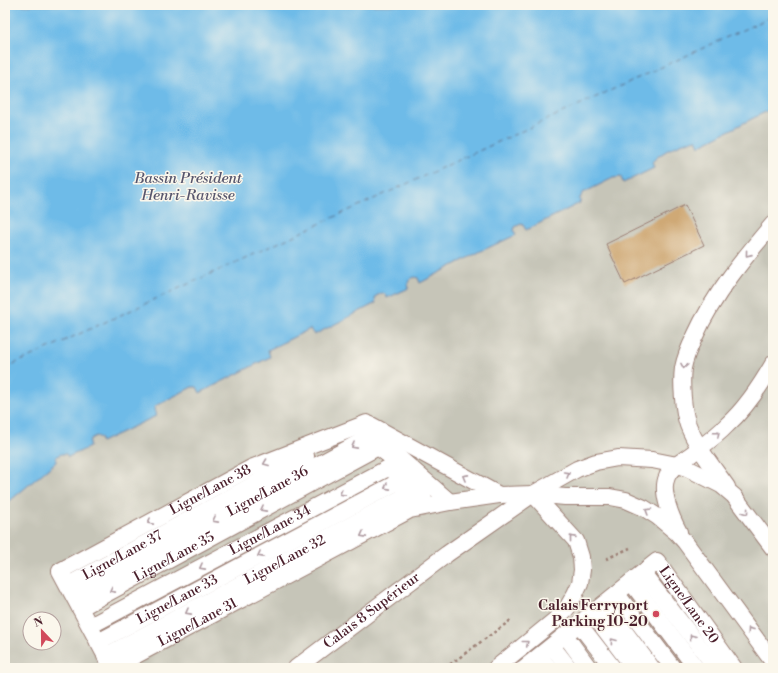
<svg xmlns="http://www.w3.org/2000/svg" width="778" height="673" font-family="'Libre Bodoni',serif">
  <rect width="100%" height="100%" fill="#fbf7ec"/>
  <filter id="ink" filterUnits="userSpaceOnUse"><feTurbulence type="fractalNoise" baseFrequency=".025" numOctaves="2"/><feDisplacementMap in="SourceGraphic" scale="8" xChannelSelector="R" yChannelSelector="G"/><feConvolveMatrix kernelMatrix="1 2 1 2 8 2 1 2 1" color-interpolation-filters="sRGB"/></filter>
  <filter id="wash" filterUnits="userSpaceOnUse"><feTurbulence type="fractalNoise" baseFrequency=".012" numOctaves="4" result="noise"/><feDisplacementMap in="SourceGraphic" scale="16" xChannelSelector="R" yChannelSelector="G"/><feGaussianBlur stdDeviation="0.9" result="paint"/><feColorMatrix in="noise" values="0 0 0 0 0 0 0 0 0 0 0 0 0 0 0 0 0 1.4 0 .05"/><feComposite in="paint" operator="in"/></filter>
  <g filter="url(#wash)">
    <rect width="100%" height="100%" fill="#eedfbe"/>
    <path fill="#c6c5b8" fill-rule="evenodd" d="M773 108V668H5V505L56 462V458L58 456 63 453 66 454 68 457 90 448 89 444 90 439 96 436 100 438 101 442 156 416 154 408 157 405 192 387H197L200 393 270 357 268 350 311 329 313 335 376 302 375 300 376 296 383 293 385 294 387 297 408 283 409 279 415 277 418 278 420 282 481 251 515 235 514 231 515 227 521 224 523 225 526 230 580 203 579 198 583 193 613 178 621 177 623 182 654 168 652 162 658 155 685 142 696 139 699 146ZM30 619H54V643H30Z"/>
    <path fill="#6ebbe8" stroke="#5c6d8a" d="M5 5H773V108L699 146 696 139C681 143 662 151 652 162L654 168 623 183 621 177 613 178 583 193 580 198V203L526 230 523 225 521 224 515 227 514 231 516 235 481 251 420 283 418 278 415 277C409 279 407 281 409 288L387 298 385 294 382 293 376 296 375 300 376 303 314 335 310 329 268 350 270 357 200 393 197 387H192L157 405 154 408 156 416 101 442 100 438 96 436 90 439 89 444 90 447 68 457 66 454C62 453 58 455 56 458V462L5 505Z"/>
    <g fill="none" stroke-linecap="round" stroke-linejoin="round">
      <polyline stroke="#57566d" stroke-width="1" stroke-dasharray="5 4" stroke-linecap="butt" points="5,368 773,16"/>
    </g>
    <g id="blocks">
      <polygon fill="#cfa976" points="685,205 704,245 625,284 606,244"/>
    </g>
  </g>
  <g filter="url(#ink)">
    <use href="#blocks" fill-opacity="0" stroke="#9c7f74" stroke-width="1"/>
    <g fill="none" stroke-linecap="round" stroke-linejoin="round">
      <defs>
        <g id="lane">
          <polyline points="371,425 499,495"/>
          <path d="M727 487C713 467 697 448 688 425 683 411 681 383 683 368 685 357 690 346 695 336 714 294 743 259 773 224"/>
          <path d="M679 532C672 519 660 492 667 477 670 468 681 462 689 456 702 446 716 437 727 425 746 408 761 385 773 364"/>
          <polyline points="643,573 716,668"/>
          <polyline points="631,582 696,668"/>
          <path id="s1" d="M68 585 306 456"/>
          <polyline points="617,594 673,668"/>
          <path id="s2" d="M74 596 373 435 450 502"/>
          <polyline points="604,604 652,668"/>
          <path id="s3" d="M80 608 378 447 390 456"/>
          <polyline points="592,613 634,668"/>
          <polyline points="579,624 613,668"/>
          <path id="s4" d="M90 626 388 468 422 487"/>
          <polyline points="565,635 589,668"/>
          <path id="s5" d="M98 642 396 483 414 489"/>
          <polyline points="552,646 569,668"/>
          <path id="s6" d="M105 656 403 497 424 499"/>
          <polyline points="540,656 549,668"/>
          <path id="s7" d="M112 668 410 510 450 502 499 495 533 494 565 497H610L626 500 644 508 658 517 676 532 685 542 773 662"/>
          <path id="s8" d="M112 668 60 571 251 468 367 423"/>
          <path id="s9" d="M296 668 447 554 533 494 577 469 596 462 618 458 652 460 677 465 689 469 721 485 734 496 773 548"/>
          <polyline points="496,668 555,620 567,608 575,594 580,583 582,570 581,557 576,541 533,494"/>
          <path id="s10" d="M524 668 657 561 734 668"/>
        </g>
      </defs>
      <use href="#lane" stroke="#9c7f74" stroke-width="18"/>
      <g stroke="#9c7f74" stroke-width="2.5" stroke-dasharray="3 3" stroke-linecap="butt">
        <polyline points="606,559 630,548"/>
        <polyline points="445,668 511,620"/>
      </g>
      <use href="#lane" stroke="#fff" stroke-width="16"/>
    </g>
    <defs><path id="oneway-chevron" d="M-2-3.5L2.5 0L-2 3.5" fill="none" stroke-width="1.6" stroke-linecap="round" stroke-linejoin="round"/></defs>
    <g stroke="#ae9aa0">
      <use href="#oneway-chevron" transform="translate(748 254) rotate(129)"/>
      <use href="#oneway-chevron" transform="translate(684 366) rotate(100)"/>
      <use href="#oneway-chevron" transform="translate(717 434) rotate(-40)"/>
      <use href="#oneway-chevron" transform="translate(354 446) rotate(152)"/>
      <use href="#oneway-chevron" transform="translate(266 463) rotate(159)"/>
      <use href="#oneway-chevron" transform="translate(567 474) rotate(-30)"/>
      <use href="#oneway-chevron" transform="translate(465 477) rotate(-151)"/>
      <use href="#oneway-chevron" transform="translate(387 487) rotate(152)"/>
      <use href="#oneway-chevron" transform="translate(342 493) rotate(152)"/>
      <use href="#oneway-chevron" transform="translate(263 509) rotate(152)"/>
      <use href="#oneway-chevron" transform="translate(648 511) rotate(-149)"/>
      <use href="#oneway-chevron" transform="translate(746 512) rotate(53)"/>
      <use href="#oneway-chevron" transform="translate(215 520) rotate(152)"/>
      <use href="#oneway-chevron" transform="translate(150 522) rotate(152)"/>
      <use href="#oneway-chevron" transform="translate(363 535) rotate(152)"/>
      <use href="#oneway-chevron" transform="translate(572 538) rotate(-129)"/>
      <use href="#oneway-chevron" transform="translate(260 555) rotate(152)"/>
      <use href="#oneway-chevron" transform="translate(202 567) rotate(152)"/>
      <use href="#oneway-chevron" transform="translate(112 590) rotate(152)"/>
      <use href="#oneway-chevron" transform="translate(188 612) rotate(152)"/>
      <use href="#oneway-chevron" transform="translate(750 630) rotate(-126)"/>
      <use href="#oneway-chevron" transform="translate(692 637) rotate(-127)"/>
      <use href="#oneway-chevron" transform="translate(613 641) rotate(-127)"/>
      <use href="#oneway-chevron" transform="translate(526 643) rotate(-39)"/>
    </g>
  </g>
  <circle fill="#d1495b" stroke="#fbf7ec" stroke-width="1.5" cx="656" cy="614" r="4"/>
  <g text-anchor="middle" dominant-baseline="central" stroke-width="3" stroke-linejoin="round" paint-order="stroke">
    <g font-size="14" fill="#4a1f2b" stroke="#fbf7ec">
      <text stroke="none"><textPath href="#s8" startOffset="281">Ligne/Lane 38</textPath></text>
      <text stroke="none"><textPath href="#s2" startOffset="220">Ligne/Lane 36</textPath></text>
      <text stroke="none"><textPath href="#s4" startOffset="204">Ligne/Lane 34</textPath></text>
      <text stroke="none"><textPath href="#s1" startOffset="62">Ligne/Lane 37</textPath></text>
      <text stroke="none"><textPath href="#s3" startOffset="107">Ligne/Lane 35</textPath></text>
      <text stroke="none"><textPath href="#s6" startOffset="204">Ligne/Lane 32</textPath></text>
      <text stroke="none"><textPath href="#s5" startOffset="90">Ligne/Lane 33</textPath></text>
      <text stroke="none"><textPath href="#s10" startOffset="225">Ligne/Lane 20</textPath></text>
      <text stroke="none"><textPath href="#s9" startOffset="95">Calais 8 Supérieur</textPath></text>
      <text stroke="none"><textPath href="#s7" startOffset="97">Ligne/Lane 31</textPath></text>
    </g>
    <g font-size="14" font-weight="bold" fill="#4a1f2b" stroke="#fbf7ec" text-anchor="end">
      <text x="648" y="606">Calais Ferryport<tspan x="648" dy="16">Parking 10-20</tspan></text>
    </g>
    <g font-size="15" font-style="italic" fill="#57566d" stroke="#fbf7ec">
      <text x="188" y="178">Bassin Président<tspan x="188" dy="17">Henri-Ravisse</tspan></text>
    </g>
  </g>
  <rect width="778" height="673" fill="none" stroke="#fbf7ec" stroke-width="20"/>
  <g transform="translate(42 631) rotate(338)"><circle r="19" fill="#fbf7ec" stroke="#b4a19f"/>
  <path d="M0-3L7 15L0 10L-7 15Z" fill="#d1495b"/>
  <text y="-6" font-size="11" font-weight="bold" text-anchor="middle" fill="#4a1f2b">N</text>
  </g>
</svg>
